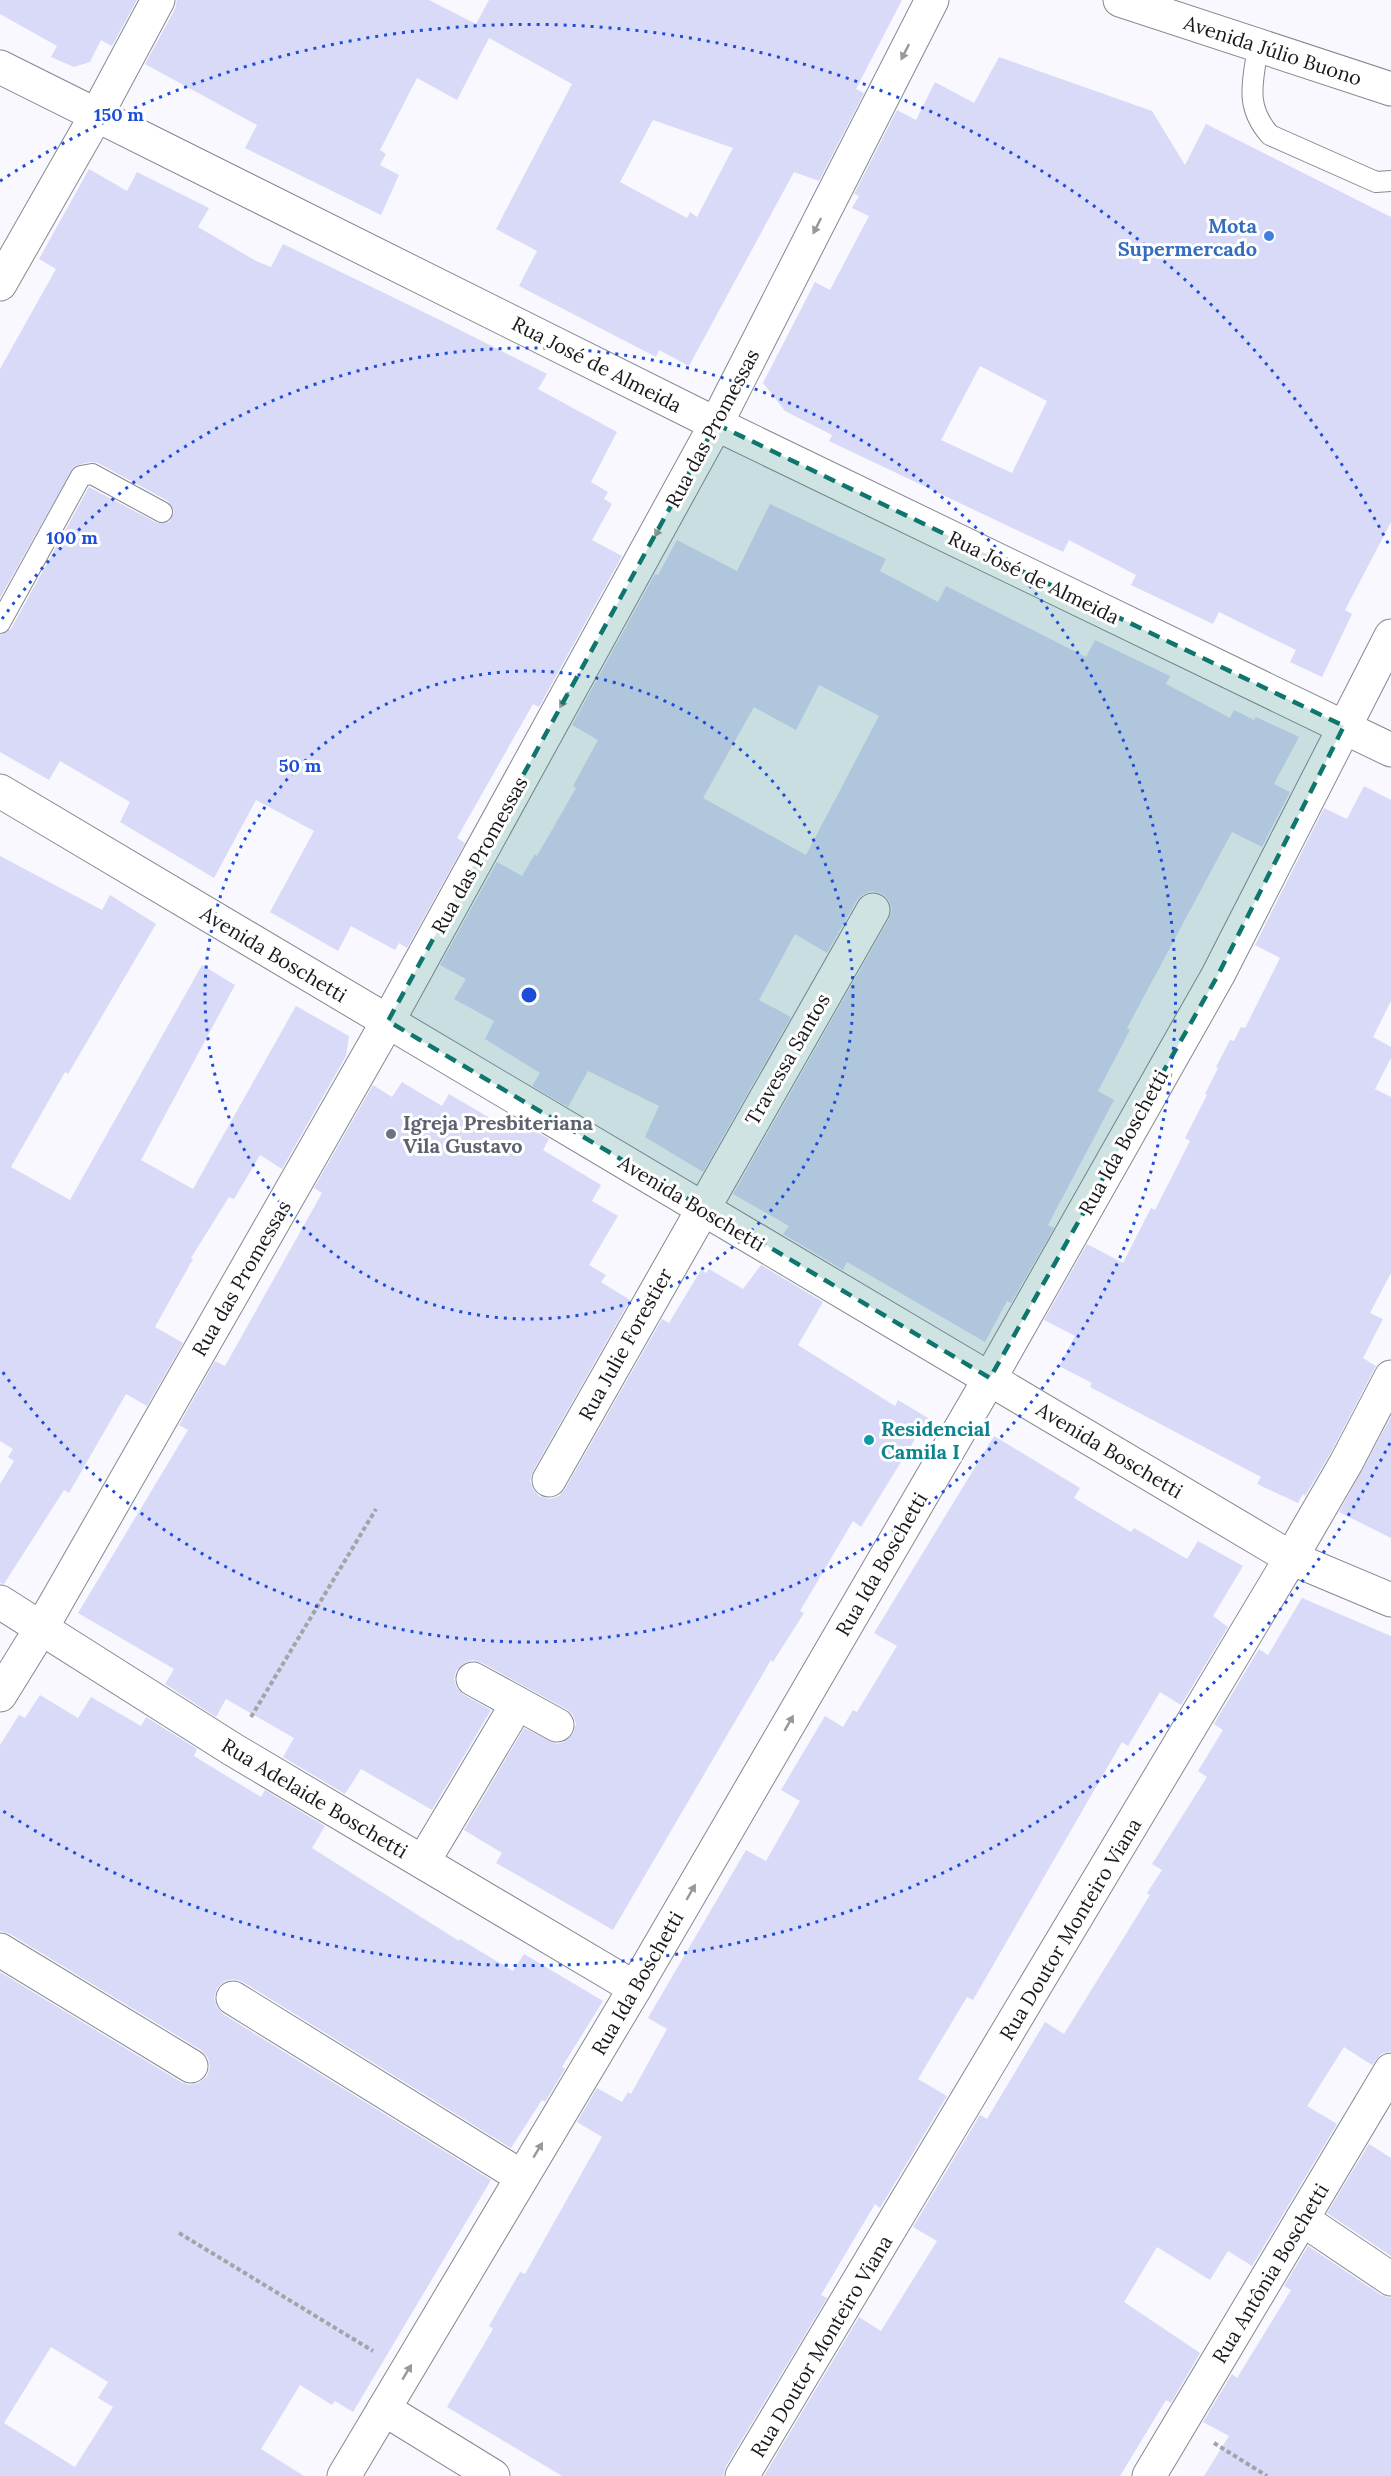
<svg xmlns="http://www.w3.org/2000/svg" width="1391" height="2476" font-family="Lora,serif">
  <rect width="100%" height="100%" fill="#f8f8fe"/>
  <g fill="#d8daf8" fill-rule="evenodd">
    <polygon points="0,0 137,0 112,46 101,40 90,62 74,67 51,57 57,46 0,14"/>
    <path d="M177 0H429L476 24 489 0H902L856 89 864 93 819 181 794 172 689 366 659 350 656 357 519 286 537 251 496 229 572 84 489 38 457 100 417 78 380 150 386 154 380 165 399 175 381 215 245 148 257 125 145 64 175 9ZM653 120 733 148 697 217 690 212 687 218 620 182Z"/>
    <path d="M999 57 1152 111 1185 165 1206 124 1391 217V522L1345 610 1352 614 1322 677 1290 662 1296 650 1219 612 1213 624 1131 585 1136 575 1069 540 1063 552 829 441 832 435 785 411 763 383 815 282 830 290 869 216 852 208 859 196 854 194 897 110 916 120 935 82 974 103ZM980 366 1047 401 1012 473 941 440Z"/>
    <polygon points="89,169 127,191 137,172 209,208 198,227 256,261 271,267 283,244 442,321 547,374 538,389 617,432 591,482 608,492 604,499 612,504 592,540 622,556 539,707 533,704 457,838 465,843 407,948 399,943 395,950 351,926 338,951 270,912 314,831 256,800 214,878 120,822 130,802 60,761 49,780 0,752 0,635 11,629 89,487 157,523 169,522 174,512 168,501 98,463 90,462 74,466 0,598 0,369 56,269 39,259"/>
    <path d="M770 504 886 559 880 571 938 602 946 586 1086 657 1095 640 1170 676 1166 684 1230 718 1234 710 1254 720 1256 717 1299 737 1274 784 1290 792 1262 847 1232 832 1127 1028 1130 1030 1098 1091 1114 1100 1048 1225 1054 1228 1011 1303 1007 1301 985 1342 847 1262 843 1270 783 1234 789 1226 733 1194 889 919 892 909 889 901 883 894 872 891 863 894 857 900 827 953 795 934 759 1000 791 1017 703 1172 645 1137 659 1106 588 1071 568 1107 532 1086 540 1073 485 1039 494 1021 454 999 466 979 440 965 497 862 522 876 535 854 537 856 576 788 573 786 598 740 572 725 655 574 658 575 677 540 737 571ZM819 685 879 716 806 855 703 798 754 707 796 730Z"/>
    <polygon points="1364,786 1391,800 1391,1001 1373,1037 1391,1047 1391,1058 1375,1089 1391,1097 1391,1273 1370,1313 1383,1319 1363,1358 1376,1366 1330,1454 1305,1496 1303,1494 1298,1503 1257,1484 1261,1477 1090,1387 1092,1383 1059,1366 1075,1336 1044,1320 1087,1244 1123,1263 1151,1208 1155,1210 1190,1141 1185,1138 1207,1095 1205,1094 1218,1068 1216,1067 1230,1040 1234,1041 1241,1027 1245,1028 1280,958 1255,945 1324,808 1347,819"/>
    <polygon points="0,856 102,910 110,895 156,924 68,1074 65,1072 11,1167 70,1200 202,965 235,985 141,1160 193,1189 296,1006 349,1036 346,1056 282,1169 260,1155 234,1199 229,1197 191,1258 193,1259 155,1327 183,1343 147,1406 126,1394 69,1493 64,1490 4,1584 0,1583 0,1484 14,1461 8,1457 13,1449 0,1441"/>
    <polygon points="402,1082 442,1106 449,1094 507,1128 513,1118 549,1139 543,1150 601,1185 592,1201 618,1216 589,1265 606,1275 601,1282 630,1300 533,1471 530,1481 533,1489 539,1496 550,1499 559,1496 565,1489 662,1319 669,1323 701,1270 706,1273 709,1269 743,1289 761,1265 823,1302 798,1345 895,1406 898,1400 928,1418 861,1527 853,1521 800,1611 804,1613 773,1662 771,1660 613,1930 496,1863 502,1853 464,1830 524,1728 557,1744 566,1741 573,1734 576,1724 573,1715 566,1709 482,1663 473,1660 464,1663 456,1671 454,1679 457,1688 464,1695 491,1710 432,1810 361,1769 345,1794 283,1757 294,1738 226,1699 216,1717 165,1684 174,1669 78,1613 188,1430 179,1425 215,1361 225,1366 322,1193 314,1188 373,1085 392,1097"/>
    <polygon points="1391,1417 1391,1538 1339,1512"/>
    <polygon points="994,1436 1080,1488 1074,1498 1131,1532 1134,1528 1187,1559 1198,1541 1243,1566 1213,1616 1228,1627 1181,1705 1160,1692 1128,1746 1122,1742 973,2000 967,1997 918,2079 947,2096 880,2208 875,2204 821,2295 827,2298 726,2466 723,2476 562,2476 447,2407 493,2329 489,2326 520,2272 525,2274 602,2137 577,2122 597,2088 622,2102 628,2092 631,2094 667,2029 648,2018 746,1850 766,1861 800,1801 781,1790 825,1716 843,1727 853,1710 857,1712 897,1646 874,1633"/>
    <polygon points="1302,1598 1391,1636 1391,2051 1381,2054 1372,2065 1344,2047 1307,2106 1337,2124 1252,2266 1228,2251 1210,2280 1157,2247 1124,2302 1200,2353 1171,2403 1166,2400 1120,2476 764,2476 859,2317 881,2331 937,2241 913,2227 980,2115 987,2119 1045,2022 1064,2034 1121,1942 1150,1895 1147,1893 1162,1870 1152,1864 1207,1777 1198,1771 1223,1730 1214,1724 1259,1649 1268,1655"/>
    <path d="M40 1695 78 1718 91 1697 141 1726 146 1717 197 1749 194 1756 220 1772 261 1797 265 1790 325 1826 312 1848 459 1941 460 1939 513 1971 524 1954 603 2001 562 2067 565 2069 545 2102 542 2100 511 2148 243 1982 233 1979 225 1981 217 1988 214 1998 217 2007 223 2014 491 2180 353 2412 335 2401 332 2405 300 2385 261 2449 304 2476H0V1972L181 2082 190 2085 199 2083 207 2076 210 2067 208 2058 201 2050 10 1934 0 1931V1745L19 1715 25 1718ZM51 2347 108 2382 98 2398 113 2407 75 2467 4 2423Z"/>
    <polygon points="1369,2144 1391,2158 1391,2256 1327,2213"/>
    <polygon points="1308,2246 1381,2295 1391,2298 1391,2476 1204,2476 1229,2436 1203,2422 1232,2374 1237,2378 1291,2290 1284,2286"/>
  </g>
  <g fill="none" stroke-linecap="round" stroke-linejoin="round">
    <defs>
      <g id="lane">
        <path d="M1258 47C1253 81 1244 106 1270 135L1376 182 1391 181"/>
        <polyline points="0,623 81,476 92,474 162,512"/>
      </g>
      <g id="street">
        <polyline points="0,67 716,424 1391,750"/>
        <polyline points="0,284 97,114 158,0"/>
        <polyline points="0,791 1291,1558 1391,1600"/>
        <polyline points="549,1480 873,910"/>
        <polyline points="0,1602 232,1749 635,1988"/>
        <polyline points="473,1679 557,1725"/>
        <polyline points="0,1695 42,1627 388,1021 716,424 932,0"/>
        <polyline points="423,1862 517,1704"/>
        <polyline points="0,1950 191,2066"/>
        <polyline points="233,1998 522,2177"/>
        <polyline points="1302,2219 1391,2279"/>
        <polyline points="384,2409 493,2476"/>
        <polyline points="742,2476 1291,1558 1346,1463 1391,1377"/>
        <polyline points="1149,2476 1391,2070"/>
      </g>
      <g id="secondary">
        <polyline points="1120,0 1391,89"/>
        <polyline points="344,2476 635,1988 990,1378 1218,975 1391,636"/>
      </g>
    </defs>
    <use href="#lane" stroke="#878891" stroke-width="22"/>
    <use href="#street" stroke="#878891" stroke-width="35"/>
    <use href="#secondary" stroke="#878891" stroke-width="35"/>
    <g stroke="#a3a3a8" stroke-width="4" stroke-dasharray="4.5 3" stroke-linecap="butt">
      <polyline points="251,1717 376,1509"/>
      <polyline points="179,2233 373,2351"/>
      <polyline points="1214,2443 1267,2476"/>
    </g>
    <use href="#lane" stroke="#fff" stroke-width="20"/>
    <use href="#street" stroke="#fff" stroke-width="33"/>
    <use href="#secondary" stroke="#fff" stroke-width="33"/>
  </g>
  <defs><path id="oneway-solid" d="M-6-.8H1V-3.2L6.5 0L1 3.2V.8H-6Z" transform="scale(1.5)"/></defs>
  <g fill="#989899">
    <use href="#oneway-solid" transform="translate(905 52) rotate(117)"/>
    <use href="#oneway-solid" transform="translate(817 226) rotate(117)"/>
    <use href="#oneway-solid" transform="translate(659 529) rotate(119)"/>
    <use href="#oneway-solid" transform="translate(564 700) rotate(119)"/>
    <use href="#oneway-solid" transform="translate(789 1723) rotate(-60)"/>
    <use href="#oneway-solid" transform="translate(691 1892) rotate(-60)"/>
    <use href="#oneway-solid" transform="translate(538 2150) rotate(-59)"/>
    <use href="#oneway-solid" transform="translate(407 2372) rotate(-59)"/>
  </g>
  <path fill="#0f766e" fill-opacity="0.2" stroke="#0f766e" stroke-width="4.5" stroke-dasharray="12 8" stroke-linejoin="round" d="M716 424 1344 726 1218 975 990 1378 388 1021Z"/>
  <g fill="none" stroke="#1d4ed8" stroke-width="3" stroke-dasharray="3 6">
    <circle cx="529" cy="995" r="324"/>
    <path d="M2 619A647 647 0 1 1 2 1371"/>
    <path d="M1390 1443A971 971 0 0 1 0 1809M0 181A971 971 0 0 1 1390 547"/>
  </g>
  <circle fill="#3f7fe0" stroke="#fff" stroke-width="2" cx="1269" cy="236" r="6"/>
  <circle fill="#6b7280" stroke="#fff" stroke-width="2" cx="391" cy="1134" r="6"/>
  <circle fill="#0f9aa8" stroke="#fff" stroke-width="2" cx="869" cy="1440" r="6"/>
  <g text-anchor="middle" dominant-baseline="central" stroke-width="6" stroke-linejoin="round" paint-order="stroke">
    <g font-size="20" fill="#19191c" stroke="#fff">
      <text transform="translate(1273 50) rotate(18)">Avenida Júlio Buono</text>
      <text transform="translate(597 364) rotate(27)">Rua José de Almeida</text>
      <text transform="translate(712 428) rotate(-62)">Rua das Promessas</text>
      <text transform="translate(1034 577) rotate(26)">Rua José de Almeida</text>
      <text transform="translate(479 855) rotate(-61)">Rua das Promessas</text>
      <text transform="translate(274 954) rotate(31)">Avenida Boschetti</text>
      <text transform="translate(787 1059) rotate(-60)">Travessa Santos</text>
      <text transform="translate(1123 1142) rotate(-61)">Rua Ida Boschetti</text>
      <text transform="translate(692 1203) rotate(31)">Avenida Boschetti</text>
      <text transform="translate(241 1278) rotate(-60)">Rua das Promessas</text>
      <text transform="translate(625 1344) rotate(-61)">Rua Julie Forestier</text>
      <text transform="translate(1110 1450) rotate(31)">Avenida Boschetti</text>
      <text transform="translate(881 1564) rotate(-60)">Rua Ida Boschetti</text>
      <text transform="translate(315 1798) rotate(31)">Rua Adelaide Boschetti</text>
      <text transform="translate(1070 1929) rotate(-59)">Rua Doutor Monteiro Viana</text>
      <text transform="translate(637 1983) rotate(-60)">Rua Ida Boschetti</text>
      <text transform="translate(1270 2273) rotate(-59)">Rua Antônia Boschetti</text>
      <text transform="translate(821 2346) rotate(-59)">Rua Doutor Monteiro Viana</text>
    </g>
    <g font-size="20" font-weight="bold" fill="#366cbe" stroke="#fff" text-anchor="end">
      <text x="1257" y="225">Mota<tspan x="1257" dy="23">Supermercado</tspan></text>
    </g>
    <g font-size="20" font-weight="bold" fill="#5b616d" stroke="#fff" text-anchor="start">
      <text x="403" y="1122">Igreja Presbiteriana<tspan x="403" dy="23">Vila Gustavo</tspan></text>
    </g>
    <g font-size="20" font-weight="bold" fill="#0d838f" stroke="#fff" text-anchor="start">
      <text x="881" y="1428">Residencial<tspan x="881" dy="23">Camila I</tspan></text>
    </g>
  </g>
  <circle cx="529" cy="995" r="9" fill="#1d4ed8" stroke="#fff" stroke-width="3"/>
  <g font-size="18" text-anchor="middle" font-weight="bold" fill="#1d4ed8" stroke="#fff" stroke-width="6" stroke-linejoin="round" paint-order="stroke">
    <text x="119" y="121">150 m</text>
    <text x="72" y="544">100 m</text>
    <text x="300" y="772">50 m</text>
  </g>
</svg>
